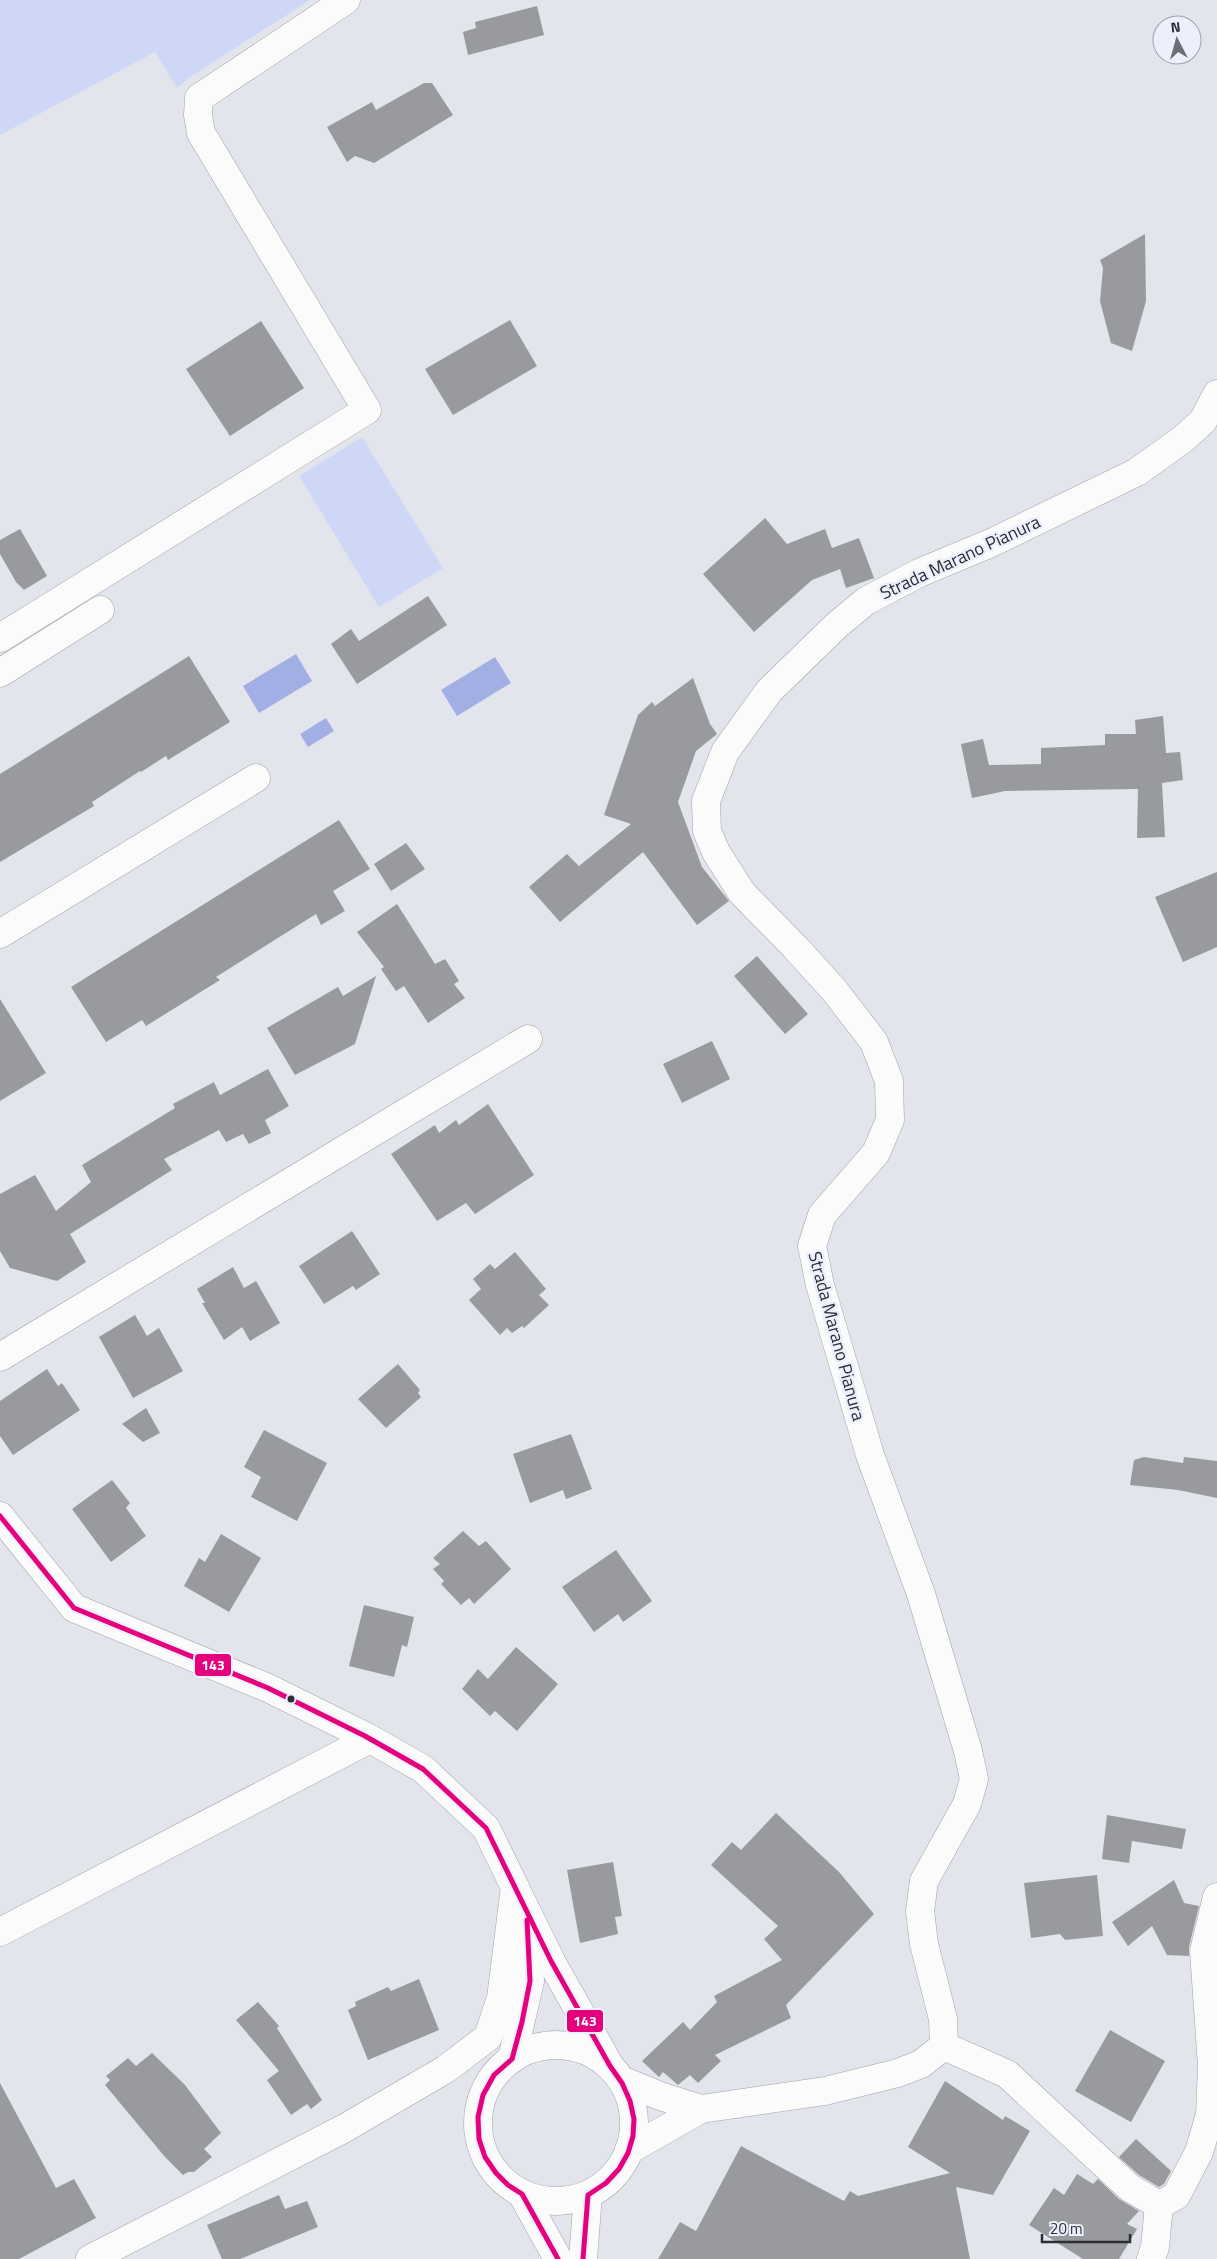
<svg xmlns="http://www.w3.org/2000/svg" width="1217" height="2259" font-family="'Titillium Web',sans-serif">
  <rect width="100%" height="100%" fill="#e3e5ec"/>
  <g fill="#ced7f6">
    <polygon points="0,0 310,0 193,75 177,88 155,52 0,135"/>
    <polygon points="362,437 443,568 379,607 299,476"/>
  </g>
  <g fill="#a1afe4">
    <polygon points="296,654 312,681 259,713 243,686"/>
    <polygon points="495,657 511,683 457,716 441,690"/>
    <polygon points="326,718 334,731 308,747 300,734"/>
  </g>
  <g fill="#989a9e">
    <polygon points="537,6 544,35 468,55 463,32 476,28 475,22"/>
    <polygon points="424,83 432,83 453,115 374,163 355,156 347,162 327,127 372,102 376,110"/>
    <polygon points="1145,234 1146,301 1132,351 1111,343 1100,301 1103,268 1100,260"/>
    <polygon points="510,320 537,366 453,415 425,369"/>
    <polygon points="261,321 304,388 230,436 186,369"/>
    <polygon points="765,518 787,544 825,529 832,548 859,538 874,578 846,588 840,569 812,580 754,632 703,574"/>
    <polygon points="20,529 47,576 24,590 16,582 0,554 0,540"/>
    <polygon points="428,596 447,625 357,684 331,644 351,629 359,641"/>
    <polygon points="189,656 230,722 168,760 166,756 141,772 140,771 92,802 94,806 0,862 0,774"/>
    <polygon points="693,678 710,724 717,734 696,751 678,802 702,867 729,901 697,925 643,852 560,922 529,887 567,854 579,866 631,824 604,815 638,715 652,702 655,706"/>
    <polygon points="1163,716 1166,753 1180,752 1183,780 1162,783 1165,837 1137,838 1138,789 1005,791 972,798 961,744 983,739 989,765 1041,764 1041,748 1105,745 1105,734 1136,734 1135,720"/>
    <polygon points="339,820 370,869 333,891 345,911 321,925 316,914 216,977 220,980 146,1026 142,1020 106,1042 71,987"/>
    <polygon points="406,843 425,869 391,891 374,864"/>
    <polygon points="1217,872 1217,947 1183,962 1155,897"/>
    <polygon points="397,904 435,964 445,959 459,981 454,984 465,998 428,1023 404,986 396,991 381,969 384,967 357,932"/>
    <polygon points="757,956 808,1014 785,1034 734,976"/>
    <polygon points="376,976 355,1044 295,1075 267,1028 338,987 343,996"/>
    <polygon points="0,999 46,1073 0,1101"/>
    <polygon points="712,1041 730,1079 682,1103 663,1064"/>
    <polygon points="268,1069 289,1106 265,1120 271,1133 249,1144 243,1134 226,1142 219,1130 164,1159 172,1170 70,1234 86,1262 57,1281 10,1268 0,1251 0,1194 35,1175 56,1211 91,1182 82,1165 175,1108 173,1104 214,1082 220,1095"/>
    <polygon points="488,1104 534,1175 475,1214 466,1203 437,1221 391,1154 435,1125 439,1133 456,1120 459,1125"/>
    <polygon points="352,1231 380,1274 356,1290 353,1286 324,1304 299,1266"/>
    <polygon points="515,1252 546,1289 539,1295 549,1305 524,1328 522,1326 512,1333 507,1328 500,1335 469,1300 481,1289 473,1279 490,1264 495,1269"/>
    <polygon points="233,1267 244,1288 256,1281 280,1323 250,1341 242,1327 224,1340 202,1303 205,1303 197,1289"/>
    <polygon points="135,1315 147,1336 159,1328 183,1371 133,1398 99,1337"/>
    <polygon points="398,1364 420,1390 418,1393 421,1397 386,1428 358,1399"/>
    <polygon points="47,1369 58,1386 62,1383 80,1410 13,1455 0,1436 0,1401"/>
    <polygon points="146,1408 160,1433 143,1442 122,1424"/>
    <polygon points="264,1430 327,1463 297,1521 251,1497 261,1477 244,1467"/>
    <polygon points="571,1434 592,1489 566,1499 563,1490 530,1503 513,1454"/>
    <polygon points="1144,1457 1183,1463 1184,1457 1217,1461 1217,1498 1178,1490 1130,1485 1134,1460"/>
    <polygon points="112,1480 130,1503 126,1508 146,1536 111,1562 72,1509"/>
    <polygon points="463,1531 479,1546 486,1541 511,1569 474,1604 469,1598 461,1605 441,1584 444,1581 433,1569 440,1564 433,1558"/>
    <polygon points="221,1534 261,1558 229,1612 184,1586 199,1558 205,1562"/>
    <polygon points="616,1550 652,1601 623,1622 618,1614 594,1632 562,1587"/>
    <polygon points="364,1605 414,1617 407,1647 402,1645 394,1677 349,1666"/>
    <polygon points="516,1647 558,1684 517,1731 495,1711 490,1716 462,1689 478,1669 488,1679"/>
    <polygon points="776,1813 839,1872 874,1914 786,2005 791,2018 715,2055 721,2061 698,2083 690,2075 678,2085 663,2072 659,2077 642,2061 683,2022 690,2030 717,2002 714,1996 782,1960 764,1939 778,1926 711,1865 732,1842 741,1850"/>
    <polygon points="1107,1815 1186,1829 1182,1849 1132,1841 1129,1863 1102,1859"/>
    <polygon points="613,1862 622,1916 615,1917 618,1934 580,1943 567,1870"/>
    <polygon points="1097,1875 1103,1936 1065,1940 1060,1934 1031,1938 1024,1883"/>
    <polygon points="1174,1880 1184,1903 1199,1906 1189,1947 1189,1956 1167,1955 1152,1926 1128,1946 1112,1922"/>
    <polygon points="419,1979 439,2030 368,2060 348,2010 356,2006 355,2002 388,1987 391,1991"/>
    <polygon points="258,2002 279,2026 277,2028 322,2100 311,2109 307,2104 291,2115 267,2080 279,2071 236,2020"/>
    <polygon points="1110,2030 1165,2061 1131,2122 1075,2091"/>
    <polygon points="152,2053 185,2085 221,2133 204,2149 212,2157 194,2172 188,2172 183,2175 165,2157 105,2085 110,2080 106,2076 128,2058 136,2066"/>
    <polygon points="945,2081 1003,2120 1005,2116 1030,2131 993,2195 956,2187 970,2259 658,2259 680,2222 696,2231 741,2146 844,2201 850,2191 858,2196 950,2173 908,2147"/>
    <polygon points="0,2083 56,2188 74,2179 96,2218 19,2259 0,2259"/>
    <polygon points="1136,2139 1171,2171 1164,2184 1159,2187 1139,2175 1119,2157"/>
    <polygon points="1077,2174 1093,2184 1098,2179 1119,2199 1139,2211 1127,2224 1137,2229 1119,2259 1083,2259 1029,2225 1054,2188 1064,2195"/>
    <polygon points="279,2195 285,2209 307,2201 318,2227 240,2259 222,2259 207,2225"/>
  </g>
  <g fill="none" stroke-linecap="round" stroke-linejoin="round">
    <defs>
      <g id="minor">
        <polyline points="0,638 367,410 201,133 198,115 199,98 346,0"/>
        <polyline points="0,673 100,610"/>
        <polyline points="0,934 256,778"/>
        <polyline points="0,1357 528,1039"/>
        <polyline points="0,1516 74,1608 268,1688 365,1736 423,1769 486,1828 551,1961 610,2066"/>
        <polyline points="0,1932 370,1739"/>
        <polyline points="944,2046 1007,2074 1130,2188 1159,2205 1176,2196 1199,2152 1210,2115 1212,2066 1204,1951 1217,1897"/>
        <polyline points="512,2059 530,1981 527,1924"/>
        <polyline points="90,2259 345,2128 446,2069 488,2037 501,1998 515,1887"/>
        <polyline points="1151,2259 1155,2247 1159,2205"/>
      </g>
      <g id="tertiary">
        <circle cx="556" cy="2123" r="78"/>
        <polyline points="621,2080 660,2096 701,2109"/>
        <polyline points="629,2150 701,2109 825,2091 898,2073 921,2064 944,2046 943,2019 924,1944 920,1911 924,1881 967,1804 974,1779 968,1751 921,1594 870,1455 820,1285 812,1246 822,1215 876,1153 890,1120 889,1081 874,1042 834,990 794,946 742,893 716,852 707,831 706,801 725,752 769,691 837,625 866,601 919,573 991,543 1137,472 1183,439 1203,421 1217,394"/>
        <polyline points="522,2194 558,2259"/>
        <polyline points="583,2259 588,2195"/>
      </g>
    </defs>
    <use href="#minor" stroke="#a1a2a7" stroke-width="29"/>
    <use href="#tertiary" stroke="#a1a2a7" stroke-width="29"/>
    <use href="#minor" stroke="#fbfbfc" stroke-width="28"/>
    <use href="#tertiary" stroke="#fbfbfc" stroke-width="28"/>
    <defs>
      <g id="bus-1">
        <polyline points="0,1516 74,1608 268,1688 365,1736 423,1769 486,1828 551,1961 610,2066 622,2083 630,2101 634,2119 633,2136 628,2153 619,2169 606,2183 588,2195 583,2259"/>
        <polyline points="527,1920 530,1981 522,2022 512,2059 494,2075 483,2095 478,2117 479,2139 485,2157 496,2173 508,2185 522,2194 558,2259"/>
      </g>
    </defs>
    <use href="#bus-1" stroke="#ecf0fd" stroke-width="9"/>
    <use href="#bus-1" stroke="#e5007d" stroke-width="5"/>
  </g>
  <circle fill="#2d2e33" stroke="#ecf0fd" stroke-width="2" cx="291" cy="1699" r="4.5"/>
  <g text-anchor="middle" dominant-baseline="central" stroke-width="5" stroke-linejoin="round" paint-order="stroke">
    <g font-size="18" fill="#2d2e33" stroke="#ecf0fd">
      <text transform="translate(960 557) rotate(-25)">Strada Marano Pianura</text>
      <text transform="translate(837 1336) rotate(75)">Strada Marano Pianura</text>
    </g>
  </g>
  <g stroke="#ecf0fd" stroke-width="2">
    <rect x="194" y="1653" width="38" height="24" rx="5" fill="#e5007d"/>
    <rect x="566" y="2009" width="38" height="24" rx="5" fill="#e5007d"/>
  </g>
  <g font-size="14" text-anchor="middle" font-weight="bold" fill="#fff">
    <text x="213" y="1670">143</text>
    <text x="585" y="2026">143</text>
  </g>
  <g transform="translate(1177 40) rotate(354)"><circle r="24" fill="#ecf0fd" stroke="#a0a2ac"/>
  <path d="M0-4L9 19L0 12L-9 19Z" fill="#6d6e74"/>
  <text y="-8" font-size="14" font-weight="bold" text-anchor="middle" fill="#2d2e33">N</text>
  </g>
  <path d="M1042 2234v8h88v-8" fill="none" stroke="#2d2e33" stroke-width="2.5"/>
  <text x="1050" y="2234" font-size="15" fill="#2d2e33" stroke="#ecf0fd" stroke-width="4" paint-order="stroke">20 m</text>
</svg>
